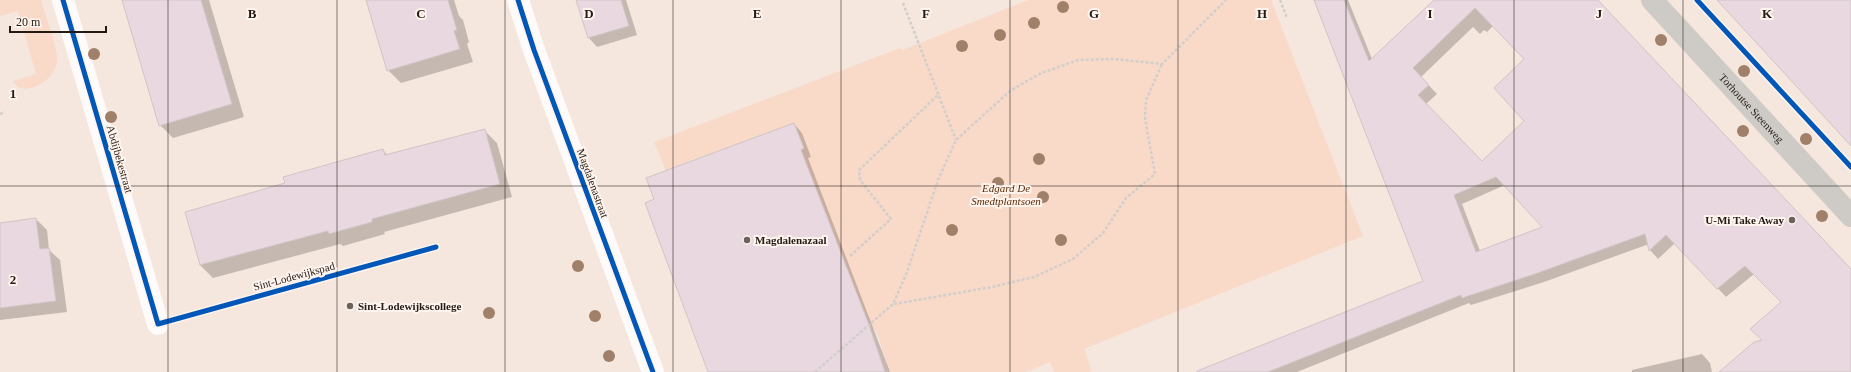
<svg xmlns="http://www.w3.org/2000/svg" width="1851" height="372" font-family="Georgia,serif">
  <rect width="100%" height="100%" fill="#f5e7de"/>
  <g fill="#f9dac9">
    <path d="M0 0H41C45 15 59 49 57 63 55 80 22 100 13 81L36 74 18 11 0 16Z"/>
    <polygon points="1028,0 1271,0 1363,236 1084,349 1092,371 1089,372 1054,372 1050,362 1026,372 889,372 878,335 867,320 801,150 804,148 794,123 666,171 654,142 900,48 902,50"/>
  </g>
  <g fill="#0003" fill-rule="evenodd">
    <polygon points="123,0 209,0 244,117 173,138 160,125"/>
    <polygon points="368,0 454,0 459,16 463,20 469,42 467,44 473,62 401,83 388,70"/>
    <polygon points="577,0 626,0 637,35 597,47 589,38"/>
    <path d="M1315 0H1348L1372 59 1436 0H1596L1851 271V372H1720L1763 341 1782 302 1754 274 1726 297 1675 243 1658 259 1650 250 1649 244 1544 282 1471 305 1469 303 1297 372H1196L1425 281ZM1493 26 1525 59V121L1482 162 1426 104 1437 94 1421 77 1473 27 1480 34 1484 30 1487 32ZM1505 185 1544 227 1480 251 1462 204Z"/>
    <polygon points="794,124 802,133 811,157 808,158 890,372 709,372"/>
    <polygon points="484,130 497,143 512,197 384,232 385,234 343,246 340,244 213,278 200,265 286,183 383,150 388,156"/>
    <polygon points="36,219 47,230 49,250 60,260 67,312 0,320 0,223"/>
    <polygon points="1702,354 1710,363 1712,372 1632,372 1632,370"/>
  </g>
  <g fill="#e9d8e0" stroke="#cfc5c5" fill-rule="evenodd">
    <polygon points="122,0 201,0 232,104 159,126"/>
    <polygon points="366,0 448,0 457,30 454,31 460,49 387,71"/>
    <polygon points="576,0 621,0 629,26 588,38"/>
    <path d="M1314 0H1344L1369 61 1434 0H1598L1851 269V372H1719L1754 342 1762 340 1750 329 1781 302 1745 266 1717 289 1666 235 1649 251 1645 234 1535 274 1462 298 1461 295 1268 372H1197V371L1423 281ZM1475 8 1524 59 1494 88 1524 121 1482 161 1418 95 1429 85 1413 68ZM1496 177 1542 227 1476 252 1454 195Z"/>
    <polygon points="1717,0 1851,0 1851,146 1786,75"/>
    <polygon points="794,123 804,148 801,150 868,322 885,372 708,372 645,203 654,199 646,178"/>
    <polygon points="485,129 500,184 372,219 372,222 329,234 328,231 200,265 185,212 285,183 283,177 383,149 385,155"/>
    <polygon points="36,218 40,249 49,248 56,301 0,308 0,223"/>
  </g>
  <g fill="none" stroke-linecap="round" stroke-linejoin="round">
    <g stroke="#d2cecb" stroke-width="2.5" stroke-dasharray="3 2" stroke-linecap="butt">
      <polyline points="1280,0 1287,18"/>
      <polyline points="903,3 956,140"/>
      <polyline points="0,114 5,112"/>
      <polyline points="850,256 891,219 860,180 859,170 938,95"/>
      <polyline points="894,304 992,287 1034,277 1073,259 1103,233 1126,198 1155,174 1145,118 1146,100 1162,64"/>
      <polyline points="815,372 893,304 907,272 938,180 956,140 1010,91 1039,74 1078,60 1114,59 1162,64 1226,0"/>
    </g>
    <g stroke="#fefbfa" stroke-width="22">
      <polyline points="63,0 158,324"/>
      <polyline points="518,0 534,50 653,372"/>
    </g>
    <path stroke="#cecbc6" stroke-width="22" id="s1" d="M1652 0 1851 216"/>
    <defs>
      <g id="cycleway">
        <polyline points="63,0 158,324 436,247"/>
        <polyline points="518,0 534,50 653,372"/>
        <polyline points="1697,0 1851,167"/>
      </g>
    </defs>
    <use href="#cycleway" stroke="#fff4ee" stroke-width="8"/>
    <use href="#cycleway" stroke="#0057b8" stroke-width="5"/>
  </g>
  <g fill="#a08068">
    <circle cx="1063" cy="7" r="6"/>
    <circle cx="1034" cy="23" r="6"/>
    <circle cx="1000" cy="35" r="6"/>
    <circle cx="1661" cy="40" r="6"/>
    <circle cx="962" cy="46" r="6"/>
    <circle cx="94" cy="54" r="6"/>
    <circle cx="1744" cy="71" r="6"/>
    <circle cx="111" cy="117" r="6"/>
    <circle cx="1743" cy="131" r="6"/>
    <circle cx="1806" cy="139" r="6"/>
    <circle cx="1039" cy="159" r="6"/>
    <circle cx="998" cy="183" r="6"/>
    <circle cx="1043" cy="197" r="6"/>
    <circle cx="1822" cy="216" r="6"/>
    <circle cx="952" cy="230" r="6"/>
    <circle cx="1061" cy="240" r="6"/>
    <circle cx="578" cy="266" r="6"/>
    <circle cx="489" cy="313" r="6"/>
    <circle cx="595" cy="316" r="6"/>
    <circle cx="609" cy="356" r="6"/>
  </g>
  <path fill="none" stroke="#231a14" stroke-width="1" stroke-opacity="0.55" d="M168 0V372M337 0V372M505 0V372M673 0V372M841 0V372M1010 0V372M1178 0V372M1346 0V372M1514 0V372M1683 0V372M0 186H1851"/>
  <g fill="#6c625b" stroke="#fff4ee" stroke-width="1.5">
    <circle cx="1792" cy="220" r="4"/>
    <circle cx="747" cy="240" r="4"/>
    <circle cx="350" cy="306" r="4"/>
  </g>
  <g text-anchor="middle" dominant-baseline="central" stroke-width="4" stroke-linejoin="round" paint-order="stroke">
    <g font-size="11" fill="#231a14" stroke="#fff4ee">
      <text stroke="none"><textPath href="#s1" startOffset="147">Torhoutse Steenweg</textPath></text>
      <text transform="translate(120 159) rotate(74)">Abdijbekestraat</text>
      <text transform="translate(593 183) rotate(70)">Magdalenastraat</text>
      <text transform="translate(294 276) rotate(-15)">Sint-Lodewijkspad</text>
    </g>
    <g font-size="11" font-style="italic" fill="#5b2b07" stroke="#fff4ee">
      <text x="1006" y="188">Edgard De<tspan x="1006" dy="13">Smedtplantsoen</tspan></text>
    </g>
    <g font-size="11" font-weight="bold" fill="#231a14" stroke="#fff4ee" text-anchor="start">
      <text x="1784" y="220" text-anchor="end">U-Mi Take Away</text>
      <text x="755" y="240">Magdalenazaal</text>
      <text x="358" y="306">Sint-Lodewijkscollege</text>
    </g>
  </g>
  <g font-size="13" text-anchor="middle" font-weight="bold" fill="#231a14" stroke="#fff4ee" stroke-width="4" stroke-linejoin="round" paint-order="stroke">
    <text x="252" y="18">B</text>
    <text x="421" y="18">C</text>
    <text x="589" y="18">D</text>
    <text x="757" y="18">E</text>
    <text x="926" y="18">F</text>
    <text x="1094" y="18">G</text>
    <text x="1262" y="18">H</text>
    <text x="1430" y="18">I</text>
    <text x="1599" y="18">J</text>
    <text x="1767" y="18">K</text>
    <text x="13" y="98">1</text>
    <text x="13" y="284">2</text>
  </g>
  <path d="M10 26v6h96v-6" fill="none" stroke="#231a14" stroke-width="2"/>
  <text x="16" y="26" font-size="12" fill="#231a14" stroke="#fff4ee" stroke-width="3" paint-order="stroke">20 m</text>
</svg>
